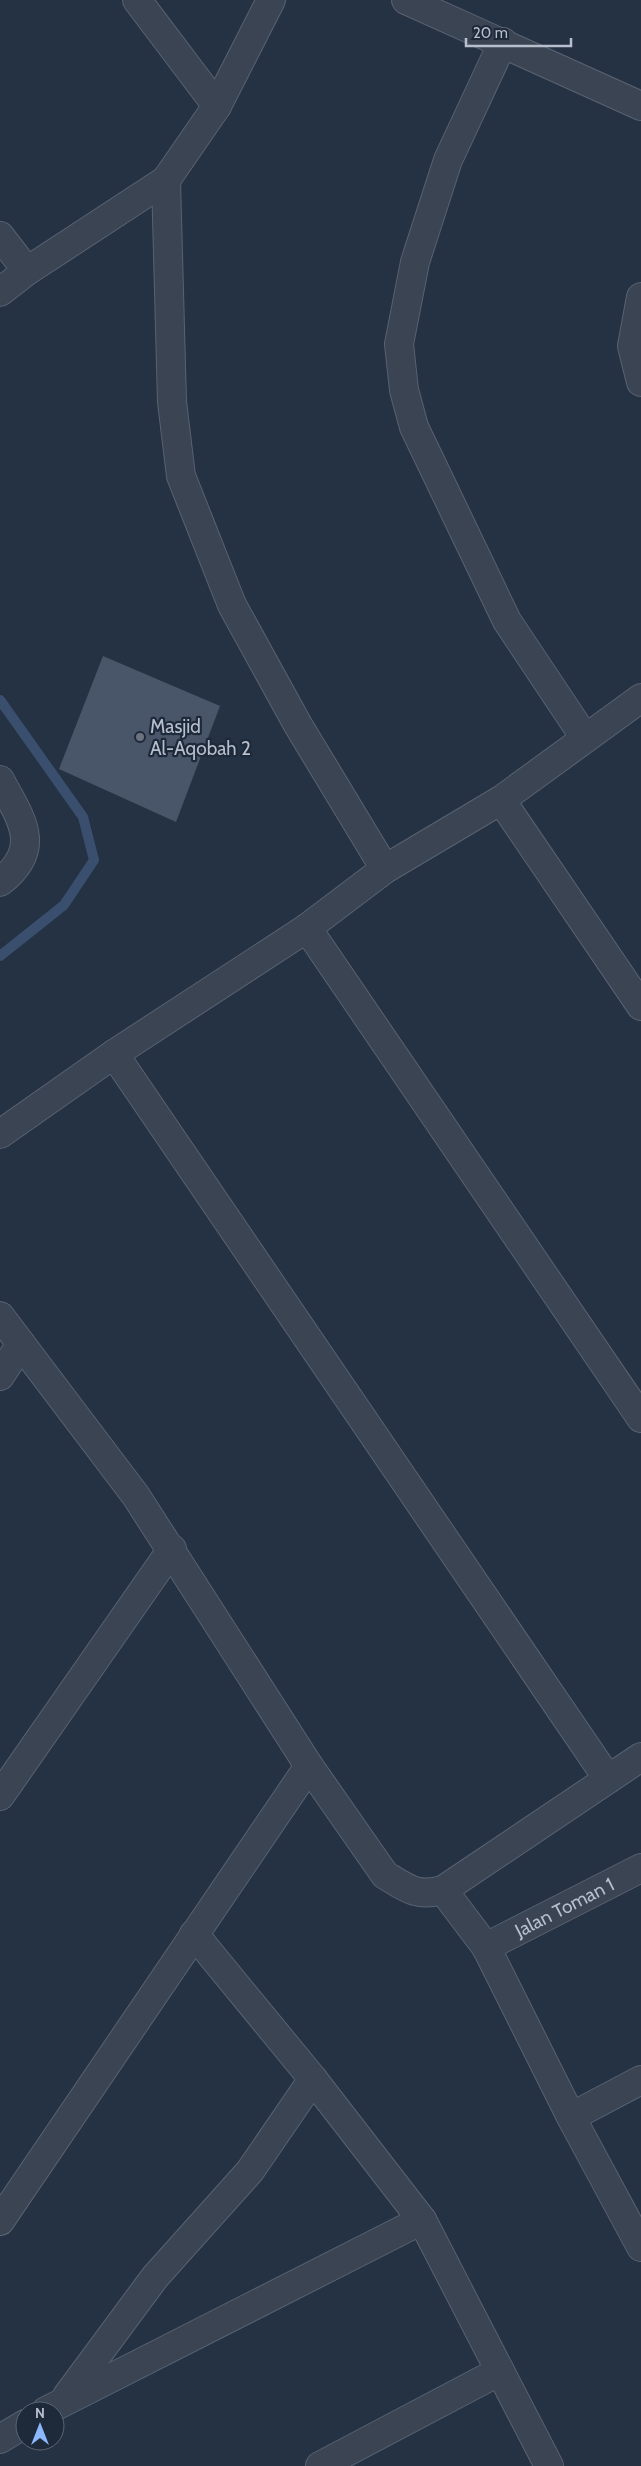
<svg xmlns="http://www.w3.org/2000/svg" width="641" height="2466" font-family="Cabin,sans-serif">
  <rect width="100%" height="100%" fill="#253244"/>
  <g fill="none" stroke-linecap="round" stroke-linejoin="round">
    <polyline stroke="#3a4f6d" stroke-width="10" points="0,700 83,817 94,860 64,905 0,956"/>
  </g>
  <polygon fill="#49566a" points="103,656 220,706 176,822 59,769"/>
  <g fill="none" stroke-linecap="round" stroke-linejoin="round">
    <defs>
      <g id="minor">
        <polyline points="137,0 217,106"/>
        <polyline points="271,0 217,106 166,180 172,402 181,476 232,605 298,725 385,869"/>
        <polyline points="406,0 641,106"/>
        <polyline points="503,42 448,160 415,262 399,344 404,390 414,427 507,621 585,738"/>
        <polyline points="0,236 27,271"/>
        <polyline points="0,292 27,271 166,180"/>
        <polyline points="641,297 632,346 641,382"/>
        <path d="M0 780C21 819 44 848 0 882"/>
        <polyline points="501,800 641,1006"/>
        <polyline points="307,928 641,1418"/>
        <polyline points="114,1054 608,1779"/>
        <polyline points="0,1134 114,1054 307,928 385,869 501,800 641,698"/>
        <path d="M0 1316 136 1496 309 1766 385 1875C408 1889 417 1897 443 1890L641 1757"/>
        <polyline points="0,1376 21,1344"/>
        <polyline points="0,1796 172,1549"/>
        <polyline points="443,1890 486,1947 571,2117 641,2247"/>
        <polyline points="194,1934 313,2079 422,2220"/>
        <path id="s1" d="M486 1947 641 1868"/>
        <polyline points="571,2117 641,2080"/>
        <polyline points="0,2221 309,1766"/>
        <polyline points="67,2396 155,2277 250,2171 313,2079"/>
        <polyline points="46,2411 422,2220 549,2466"/>
        <polyline points="0,2439 25,2424"/>
        <polyline points="320,2466 500,2371"/>
      </g>
    </defs>
    <use href="#minor" stroke="#586271" stroke-width="30"/>
    <use href="#minor" stroke="#3a4453" stroke-width="28"/>
  </g>
  <circle fill="#6b7280" stroke="#1e2939" stroke-width="2" cx="140" cy="737" r="5"/>
  <g text-anchor="middle" dominant-baseline="central" stroke-width="4.5" stroke-linejoin="round" paint-order="stroke">
    <g font-size="19" fill="#b7bfcd" stroke="#1e2939" text-anchor="start">
      <text x="150" y="726">Masjid<tspan x="150" dy="22">Al-Aqobah 2</tspan></text>
    </g>
    <g font-size="19" fill="#b7bfcd" stroke="#1e2939">
      <text stroke="none"><textPath href="#s1" startOffset="88">Jalan Toman 1</textPath></text>
    </g>
  </g>
  <g transform="translate(40 2426)"><circle r="24" fill="#1e2939" stroke="#5b6574"/>
  <path d="M0-4L9 19L0 12L-9 19Z" fill="#8cb7fd"/>
  <text y="-8" font-size="14" font-weight="bold" text-anchor="middle" fill="#b7bfcd">N</text>
  </g>
  <path d="M466 38v8h105v-8" fill="none" stroke="#b7bfcd" stroke-width="2.5"/>
  <text x="473" y="38" font-size="15" fill="#b7bfcd" stroke="#1e2939" stroke-width="4" paint-order="stroke">20 m</text>
</svg>
